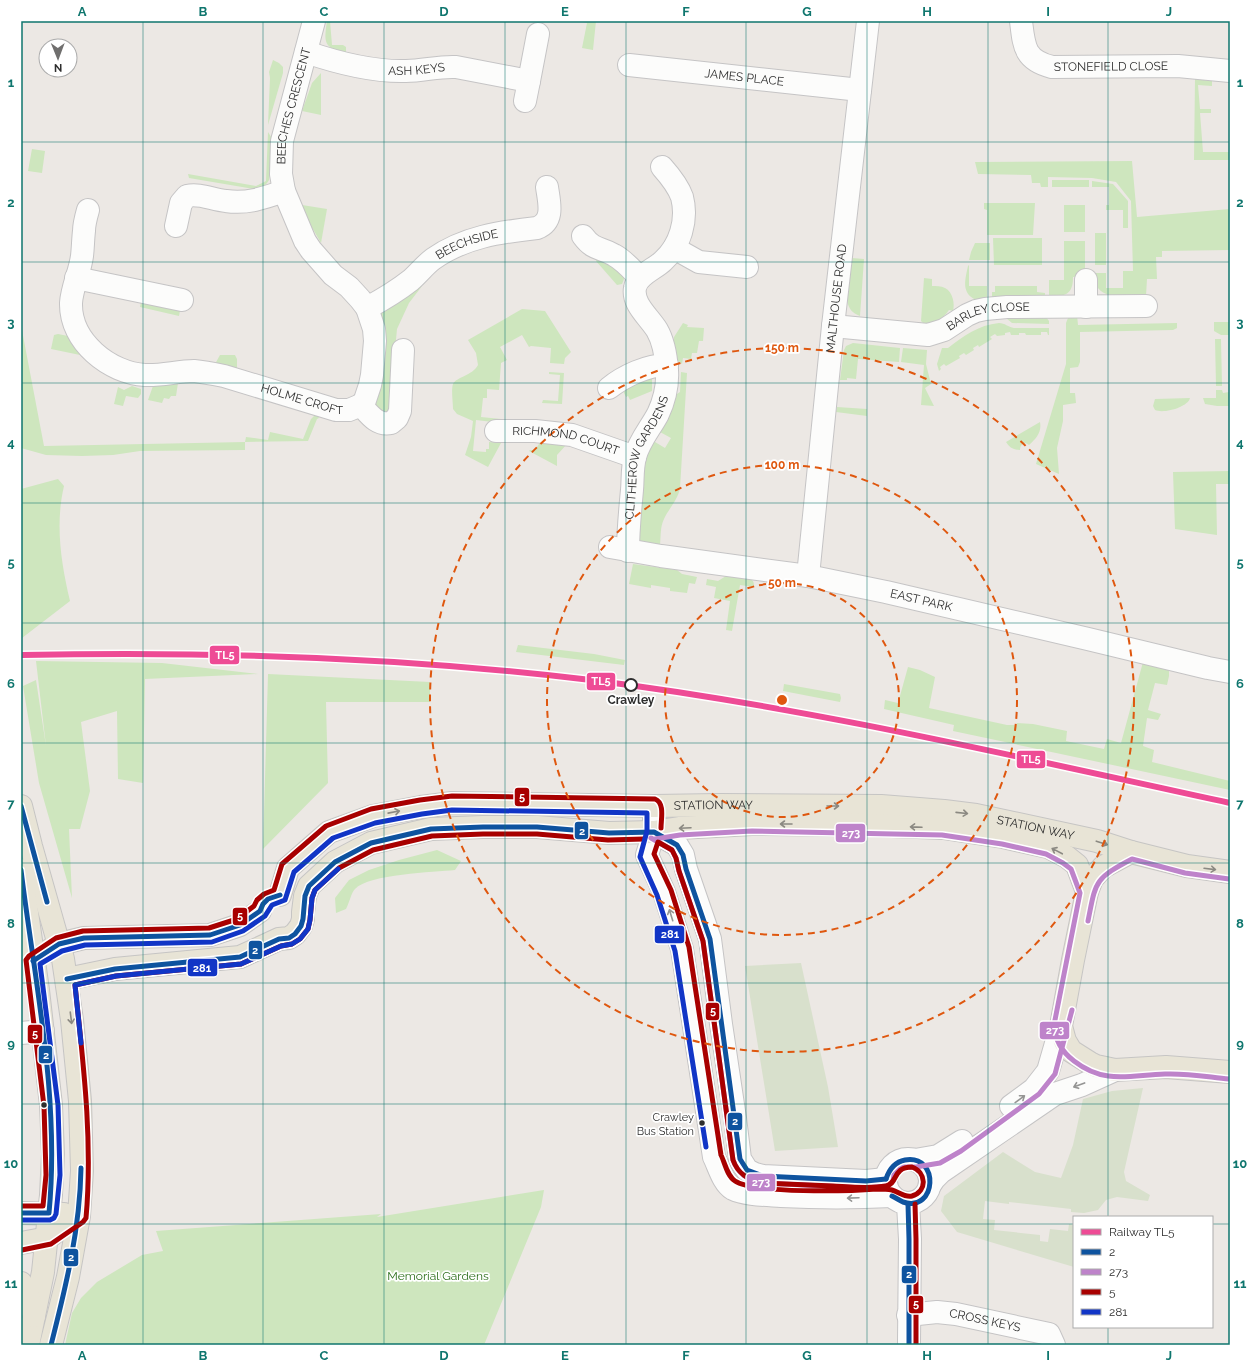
<svg xmlns="http://www.w3.org/2000/svg" width="1251" height="1366" font-family="Raleway,sans-serif">
  <rect width="100%" height="100%" fill="#ece8e4"/>
  <g fill="#cee6be">
    <path d="M327 21H330L332 45H343L346 47V53C323 48 324 42 327 21Z"/>
    <polygon points="578,21 596,21 593,50 582,48 587,23"/>
    <polygon points="273,60 279,63 283,67 283,73 268,125 270,78 269,72"/>
    <polygon points="321,73 321,115 302,111 312,83"/>
    <polygon points="1195,79 1212,81 1212,86 1198,85 1200,109 1211,109 1211,113 1200,113 1203,152 1230,152 1230,160 1194,160"/>
    <path d="M268 132 273 140 269 180C266 186 261 188 254 189L189 178 188 174 256 186 266 181Z"/>
    <polygon points="32,149 45,151 42,173 28,171"/>
    <path d="M1132 161 1137 217 1230 209V250L1162 251V257H1156L1157 279H1147L1146 296C1133 296 1107 300 1098 288 1095 284 1095 278 1095 273H1106V288H1123V271H1133L1131 201 1116 182 1092 178 1048 177V187H1041L1040 183H1032L1031 175 978 174 975 162Z"/>
    <rect x="1052" y="180" width="37" height="7"/>
    <polygon points="1092,181 1113,184 1128,201 1128,228 1123,228 1123,210 1106,210 1106,205 1109,205 1109,187 1092,187"/>
    <polygon points="984,203 1035,203 1033,235 987,235 987,210 984,209"/>
    <polygon points="302,205 327,209 321,243 307,219"/>
    <rect x="1064" y="205" width="21" height="27"/>
    <rect x="1095" y="233" width="11" height="32"/>
    <polygon points="993,238 1042,238 1042,265 994,265"/>
    <path d="M1064 241H1085V276L1073 277C1073 295 1065 296 1049 297V280H1064Z"/>
    <polygon points="975,243 990,243 990,260 969,260 971,252"/>
    <polygon points="598,254 630,274 624,279 622,284 617,285 596,261"/>
    <path d="M852 258 864 259 860 316C852 313 849 309 847 301Z"/>
    <path d="M969 265V286H987V299L976 300C961 293 965 280 968 266Z"/>
    <path d="M924 278 932 279V286C936 286 941 286 945 288 953 292 955 304 953 311L949 310C942 320 935 322 924 324L921 321Z"/>
    <polygon points="422,286 409,303 397,329 389,414 383,413 376,407 375,403 380,312 404,296"/>
    <polygon points="995,286 1037,286 1037,292 1045,293 1045,297 992,297 992,292 995,292"/>
    <polygon points="142,297 181,305 179,316 140,307"/>
    <path d="M522 309 545 311 571 352 565 358 564 364 550 363 551 348 531 346 529 347 522 335 500 347 507 360 501 363 499 390 487 389V398H483L481 417 501 419V423L476 420 473 451 486 452V449H489V442L501 443 488 467 465 455 471 437 473 421 457 414 453 409C453 403 451 389 453 384 456 377 472 376 478 365L476 353 468 340Z"/>
    <polygon points="1073,315 1077,315 1078,325 1177,323 1177,328 1173,330 1080,332 1080,362 1078,367 1070,368 1070,393 1075,393 1076,403 1063,405 1063,421 1057,448 1059,474 1036,464 1066,364 1066,323 1068,318"/>
    <polygon points="1046,317 1049,321 1049,324 1012,323 1006,318"/>
    <polygon points="1214,322 1230,322 1230,335 1221,335 1214,331"/>
    <polygon points="683,323 688,325 687,327 704,328 703,341 699,341 697,353 692,353 691,359 683,358 682,364 677,360 674,342 674,337"/>
    <path d="M999 323C1005 323 1008 327 1014 328H1049V335H1048L1047 332H1041V335H1026L1025 333H1019V335H1011L1010 332 1005 333V335L997 336 995 334 990 337 992 339 979 347 978 345 973 348 974 350 966 355 964 353 959 356 960 358 946 366 944 364 940 367 941 369 939 371 937 364 942 348H948C964 336 978 325 999 323Z"/>
    <polygon points="21,325 44,446 245,442 246,437 268,440 270,432 303,439 311,419 314,416 318,416 319,418 317,419 308,441 245,442 245,450 140,451 113,455 82,456 46,455 21,448"/>
    <polygon points="58,334 68,336 80,355 51,349 54,335"/>
    <polygon points="1215,339 1221,339 1222,386 1216,386"/>
    <polygon points="853,343 900,348 899,362 858,359 856,379 847,378 847,380 840,380 844,350 846,346"/>
    <polygon points="903,348 927,350 926,364 931,384 925,388 934,406 921,405 924,365 901,362"/>
    <polygon points="220,355 235,355 237,359 237,370 215,364"/>
    <polygon points="549,372 564,373 562,404 542,403 543,400 558,401 560,375 549,374"/>
    <path d="M681 372 687 373 680 488C678 500 669 508 664 519 660 527 661 536 660 545L642 542 639 540 642 464 648 442H655L665 448 671 438 660 432 658 427 674 396 680 392Z"/>
    <polygon points="652,373 652,391 630,400 628,396 626,397 622,389"/>
    <polygon points="178,383 176,396 171,396 169,399 164,398 162,403 148,400 153,386"/>
    <polygon points="132,386 141,389 141,394 138,398 126,396 123,406 114,404 118,387 124,390"/>
    <polygon points="1216,390 1222,390 1223,393 1229,392 1230,406 1217,406 1205,404 1203,398 1216,398"/>
    <path d="M1190 398C1188 407 1164 414 1155 410L1153 406 1155 399Z"/>
    <polygon points="837,407 867,409 867,416 836,412"/>
    <path d="M1040 422C1042 432 1036 439 1029 445 1024 441 1020 445 1020 450 1013 450 1009 447 1006 442Z"/>
    <polygon points="541,441 570,441 626,464 617,463 598,453 567,444 557,455 557,466 529,451 530,450 535,450"/>
    <polygon points="1230,471 1230,484 1216,484 1217,535 1175,529 1173,472"/>
    <path d="M58 479 64 486C55 524 61 563 70 601L22 638 21 489Z"/>
    <polygon points="633,564 677,570 682,574 697,577 695,584 689,583 687,593 670,591 670,588 651,585 651,588 629,584"/>
    <path d="M726 576 750 579C754 581 754 583 754 587L740 585 732 631 726 630 730 601 714 598 716 587 706 585 707 579 718 581Z"/>
    <polygon points="518,645 594,654 625,660 624,665 516,652"/>
    <polygon points="36,661 162,663 258,674 145,679 143,783 118,779 117,711 81,722 90,791 80,829 69,829 72,898 39,783 23,686 36,680 46,746"/>
    <polygon points="1143,662 1165,667 1169,671 1169,676 1167,685 1155,683 1148,710 1161,714 1158,720 1147,718 1143,746 1154,750 1152,762 1230,781 1230,790 953,731 954,725 884,709 885,700 898,703 908,667 920,670 935,677 929,708 1007,725 1016,725 1017,723 1033,724 1067,731 1066,741 1104,749 1107,739 1121,743"/>
    <polygon points="268,674 430,682 430,702 326,702 328,783 263,849"/>
    <polygon points="784,684 840,694 841,698 840,702 783,691"/>
    <path d="M437 850 461 861 455 870C434 872 369 874 355 889 351 893 349 904 346 909L336 913 335 898 349 880 369 870 399 860Z"/>
    <polygon points="544,1190 541,1207 484,1345 65,1345 72,1313 81,1298 97,1282 142,1255 163,1251 156,1231 381,1214 377,1217"/>
  </g>
  <g fill="#d8e0cc">
    <polygon points="801,963 828,1087 838,1147 775,1151 745,966"/>
    <polygon points="1143,1088 1124,1172 1126,1181 1150,1195 1148,1201 1117,1197 1106,1200 1098,1210 1084,1213 1071,1212 1071,1209 1009,1202 1009,1204 985,1201 983,1219 995,1220 994,1230 1040,1235 1040,1241 1048,1242 1050,1229 1068,1231 1069,1224 1074,1225 1074,1267 957,1232 941,1211 944,1196 1003,1152 1035,1172 1061,1178 1073,1145 1083,1099 1112,1091"/>
  </g>
  <g fill="none" stroke-linecap="round" stroke-linejoin="round">
    <defs>
      <g id="minor">
        <path id="s1" d="M1021 21C1024 46 1024 60 1052 67L1178 66 1230 71"/>
        <path id="s2" d="M306 52C338 63 372 72 406 71 423 71 439 66 456 67L529 81 525 101"/>
        <path id="s3" d="M629 65 860 90"/>
        <polyline points="529,81 538,34"/>
        <path id="s4" d="M88 210C86 217 84 224 84 231 83 239 83 248 82 256 80 272 72 287 71 303 70 342 110 373 145 375 161 376 178 371 194 371 204 372 214 374 224 376L336 410H349L361 405 365 400 370 385 372 375 375 341 374 329 367 308 360 299 349 287 333 275 311 250 305 241 284 191 281 174 282 141 314 21"/>
        <path d="M176 226 181 203 187 196C200 193 213 200 226 201 248 204 264 198 284 191"/>
        <path d="M583 236C594 251 601 247 614 255 625 261 632 270 640 278"/>
        <polyline points="674,248 699,262 747,267"/>
        <polyline points="76,278 182,300"/>
        <polyline points="1086,280 1086,307"/>
        <path id="s5" d="M367 308C382 300 397 291 411 280 418 274 425 265 433 259 464 237 500 232 537 228 555 221 549 202 547 187"/>
        <path id="s6" d="M833 326 928 335 944 330 967 315 976 311 985 309 1007 307 1146 306"/>
        <path d="M609 388C624 376 647 365 667 365"/>
        <path d="M361 405C369 414 377 426 391 423L397 418 400 411 403 350"/>
        <path id="s7" d="M496 431H535L572 435 635 457"/>
        <path id="s8" d="M610 547 661 556 808 576 886 592 1088 639 1208 668 1230 672"/>
        <path id="s9" d="M628 551C628 531 630 511 632 490 633 479 632 468 635 457 639 441 650 429 658 414 664 401 668 385 667 370 666 356 664 342 657 330 649 317 632 304 635 288 637 275 655 269 663 261 680 246 688 220 682 197 678 186 670 176 662 167"/>
        <path id="s10" d="M808 576 833 326 868 21"/>
        <path d="M654 806V832L647 855 664 892 682 949 714 1157C719 1167 723 1183 733 1189 745 1195 767 1195 781 1196 819 1198 854 1198 892 1196"/>
        <polyline points="654,832 677,845 683,855 686,869 710,939 721,1024 735,1118 740,1159 747,1170 755,1174 763,1176 866,1181 886,1179"/>
        <polyline points="21,1033 43,1031"/>
        <polyline points="1011,1106 1034,1089 1048,1071 1061,1026"/>
        <circle cx="908" cy="1181" r="22"/>
        <polyline points="915,1160 938,1156 962,1141"/>
        <polyline points="930,1185 934,1179 941,1172 1055,1094 1082,1085 1115,1070"/>
        <polyline points="908,1204 910,1239 909,1342"/>
        <path id="s11" d="M908 1315 937 1312 956 1314 1049 1334 1054 1345"/>
      </g>
      <g id="major">
        <polyline points="21,806 31,846 63,959 72,1020 80,1101 82,1171 79,1216 68,1277 51,1345"/>
        <polyline points="1131,852 1103,867 1092,879 1087,892 1073,960 1061,1026 1065,1041 1071,1051 1090,1063 1096,1066 1115,1070 1166,1067 1230,1072"/>
        <polyline points="21,870 38,990 51,1105 53,1154 51,1195 43,1272 28,1345"/>
        <path id="s12" d="M280 895 288 868 329 832 373 816 421 807 452 803 654 806 718 805 881 806 944 811 976 815 1097 841 1131 852 1187 866 1230 872"/>
        <polyline points="48,951 59,944 84,938 210,935 240,925 260,911"/>
        <polyline points="67,979 115,969 240,957 279,939 289,938 295,934 301,926 303,919 303,912 305,896 309,886 335,862 371,843 431,829 483,827 537,827 609,833 654,832 679,828 752,824 866,825 943,828 1003,837 1048,847 1067,857 1077,865 1087,892"/>
        <polyline points="21,1213 64,1214"/>
        <polyline points="21,1243 48,1238 58,1230"/>
        <polyline points="21,1283 27,1293 34,1316"/>
      </g>
    </defs>
    <use href="#minor" stroke="#c5c4c5" stroke-width="24"/>
    <use href="#major" stroke="#c6c5c4" stroke-width="24"/>
    <use href="#minor" stroke="#fcfcfb" stroke-width="22"/>
    <use href="#major" stroke="#e8e4d6" stroke-width="22"/>
    <defs>
      <g id="bus-1">
        <polyline points="21,806 47,902"/>
        <path d="M21 870C35 984 60 1098 49 1213H21"/>
        <polyline points="33,961 59,944 84,938 210,935 240,925 260,911 263,904 268,899 280,895"/>
        <polyline points="67,979 115,969 240,957 279,939 289,938 295,934 301,926 303,919 305,896 309,886 335,862 371,843 431,829 483,827 537,827 609,833 654,832 677,845 683,855 686,869 710,939 740,1159 747,1170 763,1176 866,1181 886,1179"/>
        <path d="M886 1179C889 1170 894 1162 905 1160 940 1154 937 1213 903 1202 899 1200 896 1198 892 1196"/>
        <polyline points="908,1204 909,1239 909,1345"/>
        <path d="M51 1345C66 1286 80 1229 81 1168"/>
      </g>
      <g id="bus-2">
        <path d="M651 838 672 850 676 858 679 871 703 941 733 1160C738 1174 748 1180 763 1183L866 1188 887 1186"/>
        <path d="M655 839 680 835 752 831 942 835 1002 844 1046 854 1063 863 1071 869 1080 893 1054 1025C1055 1041 1062 1052 1074 1061 1105 1085 1130 1075 1165 1074 1187 1073 1208 1077 1229 1079"/>
        <path d="M1088 921C1096 881 1094 879 1132 859L1185 873 1229 879"/>
        <polyline points="893,1181 894,1175 900,1169 904,1167 916,1167 940,1163 961,1151 1039,1094 1055,1074 1072,1010"/>
      </g>
      <g id="bus-3">
        <path d="M658 842 672 850 676 858 679 871 703 941 733 1160C738 1174 748 1180 762 1183 786 1184 810 1185 833 1186 851 1187 869 1189 886 1186 898 1184 892 1167 912 1167 926 1172 928 1191 912 1196 905 1198 899 1192 892 1190 887 1189 882 1189 877 1189 851 1191 754 1194 735 1181 727 1176 725 1163 721 1155L689 947 671 890 654 854Z"/>
        <polyline points="915,1204 916,1239 916,1345"/>
        <path d="M21 1206H43L46 1175 44 1106 26 960 29 956 56 938 83 931 209 928 237 919 254 906 257 900 264 894 274 890 282 864 326 826 371 809 420 800 452 796 655 799C665 803 661 819 661 828"/>
        <path d="M22 1250 51 1244 83 1222 86 1218C93 1140 83 1061 75 985L116 976 241 964 281 946 292 944 300 939 308 929 310 920 312 898 315 890 339 868 373 850 432 836 483 834H537L608 840 644 839"/>
      </g>
      <g id="bus-4">
        <polyline points="81,1043 75,985 116,976 241,964 281,946 292,944 300,939 308,929 310,920 312,898 315,890 338,869"/>
        <polyline points="21,1220 50,1220 54,1218 56,1214 60,1175 58,1105 40,964 62,951 85,945 212,942 243,931 265,916 272,905 285,900 294,872 333,838 375,823 422,814 452,810 647,813 647,831 640,857 657,895 675,951 706,1147"/>
      </g>
    </defs>
    <use href="#bus-1" stroke="#fff" stroke-width="8"/>
    <use href="#bus-2" stroke="#fff" stroke-width="8"/>
    <use href="#bus-3" stroke="#fff" stroke-width="8"/>
    <use href="#bus-4" stroke="#fff" stroke-width="8"/>
    <use href="#bus-1" stroke="#0e539f" stroke-width="5"/>
    <use href="#bus-2" stroke="#be83ca" stroke-width="5"/>
    <use href="#bus-3" stroke="#a80000" stroke-width="5"/>
    <use href="#bus-4" stroke="#1135c6" stroke-width="5"/>
    <defs>
      <path id="rail-1" d="M21 655C211 651 402 657 591 680 806 707 1018 757 1230 803"/>
    </defs>
    <use href="#rail-1" stroke="#fff" stroke-width="9"/>
    <use href="#rail-1" stroke="#ee4b95" stroke-width="6"/>
  </g>
  <defs><path id="oneway-shaft" d="M-6 0H5M1.5-3L5.5 0L1.5 3" fill="none" stroke-width="1.6" stroke-linecap="round" stroke-linejoin="round"/></defs>
  <g stroke="#8b8982">
    <use href="#oneway-shaft" transform="translate(833 806)"/>
    <use href="#oneway-shaft" transform="translate(394 812) rotate(-11)"/>
    <use href="#oneway-shaft" transform="translate(962 813) rotate(6)"/>
    <use href="#oneway-shaft" transform="translate(786 824) rotate(-180)"/>
    <use href="#oneway-shaft" transform="translate(916 827) rotate(-178)"/>
    <use href="#oneway-shaft" transform="translate(685 828) rotate(177)"/>
    <use href="#oneway-shaft" transform="translate(1102 843) rotate(18)"/>
    <use href="#oneway-shaft" transform="translate(1057 851) rotate(-152)"/>
    <use href="#oneway-shaft" transform="translate(1210 869) rotate(7)"/>
    <use href="#oneway-shaft" transform="translate(71 1018) rotate(83)"/>
  </g>
  <g stroke="#959594">
    <use href="#oneway-shaft" transform="translate(671 915) rotate(-107)"/>
    <use href="#oneway-shaft" transform="translate(1079 1085) rotate(160)"/>
    <use href="#oneway-shaft" transform="translate(1020 1099) rotate(-36)"/>
    <use href="#oneway-shaft" transform="translate(853 1198) rotate(178)"/>
  </g>
  <path fill="none" stroke="#0f766e" stroke-width="1" stroke-opacity="0.55" d="M143 21V1345M263 21V1345M384 21V1345M505 21V1345M626 21V1345M746 21V1345M867 21V1345M988 21V1345M1108 21V1217M21 142H1230M21 262H1230M21 383H1230M21 503H1230M21 623H1230M21 743H1230M21 863H1230M21 983H1230M21 1104H1230M21 1224H1074M1212 1224H1230M1108 1327V1345"/>
  <g fill="none" stroke="#df570e" stroke-width="2" stroke-dasharray="7 5">
    <circle cx="782" cy="700" r="117"/>
    <circle cx="782" cy="700" r="235"/>
    <circle cx="782" cy="700" r="352"/>
  </g>
  <circle fill="#fff" stroke="#2e2e2e" stroke-width="2" cx="631" cy="685" r="6"/>
  <g fill="#2e2e2e" stroke="#fff" stroke-width="1.5">
    <circle cx="44" cy="1105" r="3.5"/>
    <circle cx="702" cy="1123" r="3.5"/>
  </g>
  <g text-anchor="middle" dominant-baseline="central" stroke-width="3.5" stroke-linejoin="round" paint-order="stroke">
    <g font-size="11" fill="#2e2e2e" stroke="#fff" text-anchor="end">
      <text x="694" y="1117">Crawley<tspan x="694" dy="14">Bus Station</tspan></text>
    </g>
    <g font-size="12" fill="#2e2e2e" stroke="#fff">
      <text stroke="none"><textPath href="#s1" startOffset="120">STONEFIELD CLOSE</textPath></text>
      <text stroke="none"><textPath href="#s2" startOffset="113">ASH KEYS</textPath></text>
      <text stroke="none"><textPath href="#s3" startOffset="116">JAMES PLACE</textPath></text>
      <text stroke="none"><textPath href="#s4" startOffset="764">BEECHES CRESCENT</textPath></text>
      <text stroke="none"><textPath href="#s5" startOffset="120">BEECHSIDE</textPath></text>
      <text stroke="none"><textPath href="#s10" startOffset="279">MALTHOUSE ROAD</textPath></text>
      <text stroke="none"><textPath href="#s6" startOffset="160">BARLEY CLOSE</textPath></text>
      <text stroke="none"><textPath href="#s4" startOffset="369">HOLME CROFT</textPath></text>
      <text stroke="none"><textPath href="#s7" startOffset="71">RICHMOND COURT</textPath></text>
      <text stroke="none"><textPath href="#s9" startOffset="97">CLITHEROW GARDENS</textPath></text>
      <text stroke="none"><textPath href="#s8" startOffset="316">EAST PARK</textPath></text>
      <text stroke="none"><textPath href="#s12" startOffset="471">STATION WAY</textPath></text>
      <text stroke="none"><textPath href="#s12" startOffset="795">STATION WAY</textPath></text>
      <text stroke="none"><textPath href="#s11" startOffset="78">CROSS KEYS</textPath></text>
    </g>
    <g font-size="12" font-weight="bold" fill="#2e2e2e" stroke="#fff">
      <text x="631" y="700">Crawley</text>
    </g>
    <g font-size="12" fill="#2c6e1b" stroke="#fff">
      <text x="438" y="1276">Memorial Gardens</text>
    </g>
  </g>
  <circle cx="782" cy="700" r="6" fill="#df570e" stroke="#fff" stroke-width="2"/>
  <g font-size="12" text-anchor="middle" font-weight="bold" fill="#df570e" stroke="#fff" stroke-width="3.5" stroke-linejoin="round" paint-order="stroke">
    <text x="782" y="352">150 m</text>
    <text x="782" y="469">100 m</text>
    <text x="782" y="587">50 m</text>
  </g>
  <g stroke="#fff" stroke-width="1.5">
    <rect x="209" y="645" width="31" height="20" rx="4" fill="#ee4b95"/>
    <rect x="586" y="672" width="30" height="19" rx="4" fill="#ee4b95"/>
    <rect x="1016" y="750" width="30" height="19" rx="4" fill="#ee4b95"/>
    <rect x="514" y="787" width="16" height="20" rx="4" fill="#a80000"/>
    <rect x="574" y="821" width="15" height="19" rx="4" fill="#0e539f"/>
    <rect x="835" y="823" width="31" height="20" rx="4" fill="#be83ca"/>
    <rect x="232" y="907" width="16" height="19" rx="4" fill="#a80000"/>
    <rect x="654" y="925" width="31" height="19" rx="4" fill="#1135c6"/>
    <rect x="248" y="940" width="15" height="20" rx="4" fill="#0e539f"/>
    <rect x="187" y="958" width="31" height="19" rx="4" fill="#1135c6"/>
    <rect x="705" y="1002" width="15" height="19" rx="4" fill="#a80000"/>
    <rect x="1039" y="1021" width="31" height="19" rx="4" fill="#be83ca"/>
    <rect x="27" y="1024" width="16" height="20" rx="4" fill="#a80000"/>
    <rect x="38" y="1045" width="15" height="19" rx="4" fill="#0e539f"/>
    <rect x="727" y="1112" width="16" height="19" rx="4" fill="#0e539f"/>
    <rect x="746" y="1173" width="30" height="19" rx="4" fill="#be83ca"/>
    <rect x="63" y="1248" width="16" height="19" rx="4" fill="#0e539f"/>
    <rect x="901" y="1265" width="16" height="19" rx="4" fill="#0e539f"/>
    <rect x="908" y="1295" width="16" height="19" rx="4" fill="#a80000"/>
  </g>
  <g font-size="11" text-anchor="middle" font-weight="bold" fill="#fff">
    <text x="225" y="659">TL5</text>
    <text x="601" y="685">TL5</text>
    <text x="1031" y="763">TL5</text>
    <text x="522" y="801">5</text>
    <text x="582" y="835">2</text>
    <text x="851" y="837">273</text>
    <text x="240" y="920">5</text>
    <text x="670" y="938">281</text>
    <text x="255" y="954">2</text>
    <text x="202" y="972">281</text>
    <text x="713" y="1015">5</text>
    <text x="1055" y="1034">273</text>
    <text x="35" y="1038">5</text>
    <text x="46" y="1059">2</text>
    <text x="735" y="1125">2</text>
    <text x="761" y="1186">273</text>
    <text x="71" y="1261">2</text>
    <text x="909" y="1278">2</text>
    <text x="916" y="1308">5</text>
  </g>
  <rect width="1251" height="1366" fill="none" stroke="#ffffff" stroke-width="44"/>
  <rect x="1073" y="1216" width="140" height="112" fill="#ffffff" stroke="#ababab"/>
  <rect x="1081" y="1229" width="20" height="6" fill="#ee4b95" stroke="#ababab"/>
  <text x="1109" y="1236" font-size="12" fill="#2e2e2e">Railway TL5</text>
  <rect x="1081" y="1249" width="20" height="6" fill="#0e539f" stroke="#ababab"/>
  <text x="1109" y="1256" font-size="12" fill="#2e2e2e">2</text>
  <rect x="1081" y="1269" width="20" height="6" fill="#be83ca" stroke="#ababab"/>
  <text x="1109" y="1276" font-size="12" fill="#2e2e2e">273</text>
  <rect x="1081" y="1289" width="20" height="6" fill="#a80000" stroke="#ababab"/>
  <text x="1109" y="1296" font-size="12" fill="#2e2e2e">5</text>
  <rect x="1081" y="1309" width="20" height="6" fill="#1135c6" stroke="#ababab"/>
  <text x="1109" y="1316" font-size="12" fill="#2e2e2e">281</text>
  <g transform="translate(58 58) rotate(179)"><circle r="19" fill="#ffffff" stroke="#ababab"/>
  <path d="M0-3L7 15L0 10L-7 15Z" fill="#706f6e"/>
  <text y="-6" font-size="11" font-weight="bold" text-anchor="middle" fill="#2e2e2e">N</text>
  </g>
  <rect x="22" y="22" width="1207" height="1322" fill="none" stroke="#0f766e" stroke-width="1.5"/>
  <g font-size="13" text-anchor="middle" font-weight="bold" fill="#0f766e">
    <text x="82" y="16">A</text>
    <text x="203" y="16">B</text>
    <text x="324" y="16">C</text>
    <text x="444" y="16">D</text>
    <text x="565" y="16">E</text>
    <text x="686" y="16">F</text>
    <text x="807" y="16">G</text>
    <text x="927" y="16">H</text>
    <text x="1048" y="16">I</text>
    <text x="1169" y="16">J</text>
    <text x="11" y="87">1</text>
    <text x="1240" y="87">1</text>
    <text x="11" y="207">2</text>
    <text x="1240" y="207">2</text>
    <text x="11" y="327">3</text>
    <text x="1240" y="327">3</text>
    <text x="11" y="447">4</text>
    <text x="1240" y="447">4</text>
    <text x="11" y="567">5</text>
    <text x="1240" y="567">5</text>
    <text x="11" y="688">6</text>
    <text x="1240" y="688">6</text>
    <text x="11" y="808">7</text>
    <text x="1240" y="808">7</text>
    <text x="11" y="928">8</text>
    <text x="1240" y="928">8</text>
    <text x="11" y="1048">9</text>
    <text x="1240" y="1048">9</text>
    <text x="11" y="1168">10</text>
    <text x="1240" y="1168">10</text>
    <text x="11" y="1288">11</text>
    <text x="1240" y="1288">11</text>
    <text x="82" y="1360">A</text>
    <text x="203" y="1360">B</text>
    <text x="324" y="1360">C</text>
    <text x="444" y="1360">D</text>
    <text x="565" y="1360">E</text>
    <text x="686" y="1360">F</text>
    <text x="807" y="1360">G</text>
    <text x="927" y="1360">H</text>
    <text x="1048" y="1360">I</text>
    <text x="1169" y="1360">J</text>
  </g>
</svg>
